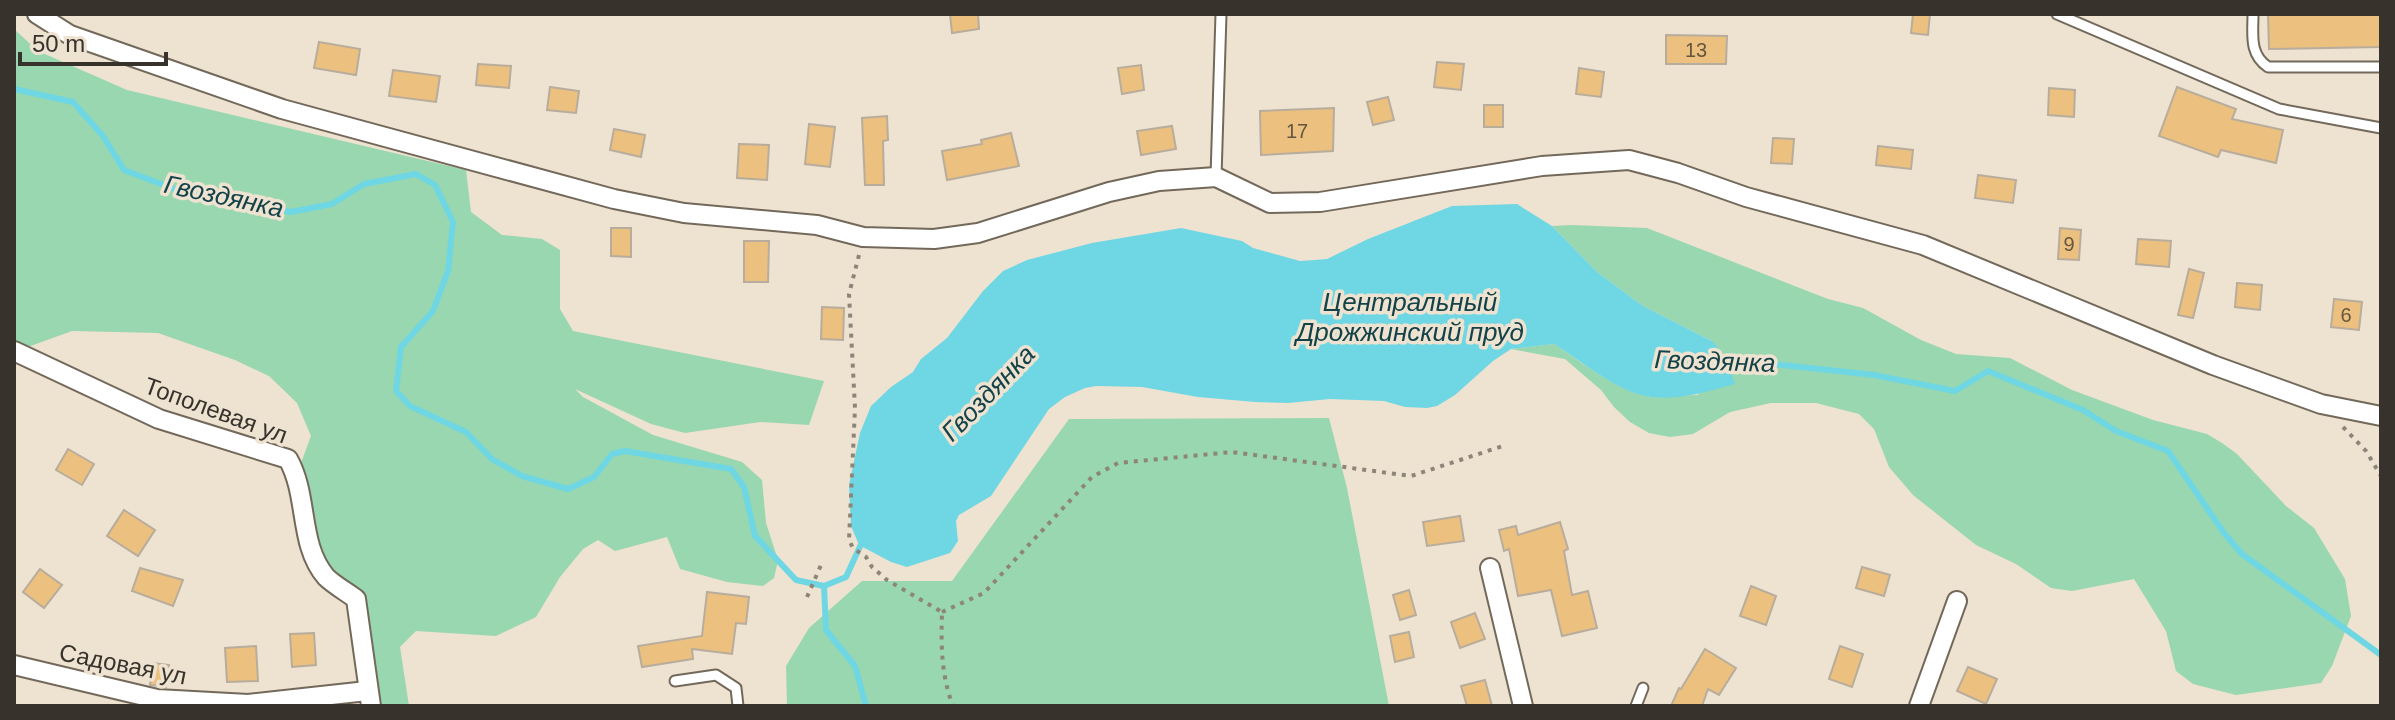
<svg xmlns="http://www.w3.org/2000/svg" width="2395" height="720" font-family="Arial,sans-serif">
  <rect width="100%" height="100%" fill="#eee2d1"/>
  <g fill="#98d7af">
    <polygon points="14,29 38,51 127,90 466,170 471,212 502,235 542,239 560,250 560,309 573,331 824,381 809,425 760,422 685,433 651,424 575,389 583,397 653,435 742,462 762,480 766,523 778,560 774,578 763,586 727,582 680,569 667,537 615,551 598,540 583,549 560,577 536,617 496,636 416,631 400,647 409,706 371,706 356,599 327,577 297,474 311,436 297,403 269,376 235,360 158,333 72,331 25,348 14,343"/>
    <path d="M1572 225 1647 228 1828 299 1863 308 1921 340 1956 354 2010 358 2072 390 2153 420 2207 434 2222 443 2237 454 2286 506 2314 528 2345 579 2351 616 2332 666 2321 683 2236 695 2193 684 2176 671 2166 631 2134 579 2072 591 2051 588 2016 564 1976 545 1913 495 1889 467 1874 429 1859 414 1816 403H1771L1730 412 1693 434 1670 437 1649 433 1630 422 1614 407 1601 390 1565 359 1511 349 1554 344C1580 361 1622 395 1654 397 1668 398 1683 395 1698 395L1712 341 1643 306 1597 272 1552 226Z"/>
    <polygon points="1329,418 1347,488 1389,706 787,706 786,666 809,628 862,581 952,581 1069,419"/>
  </g>
  <path fill="#6fd7e3" d="M1517 204 1552 226 1597 272 1643 306 1712 341 1726 357 1735 384C1706 392 1671 403 1641 395 1610 386 1581 361 1554 344L1511 349 1493 361 1455 395 1437 406 1427 408 1405 407 1384 401 1330 399 1288 403 1255 402 1198 397 1142 387 1096 386 1085 388 1065 397 1049 409 991 496 959 515 956 521 958 541 950 553 907 567 891 562 859 545 851 526 849 485 860 433 871 406 891 387 913 372 921 359 947 338 983 291 1003 271 1027 260 1092 243 1181 228 1242 241 1253 248 1300 261 1315 260 1327 259 1368 239 1452 206Z"/>
  <g fill="none" stroke-linecap="round" stroke-linejoin="round">
    <g stroke="#6fd7e3" stroke-width="6">
      <polyline points="14,89 73,102 103,136 124,170 177,190 291,212 332,204 364,184 416,174 435,185 453,222 448,271 433,311 401,347 396,391 410,406 466,432 492,459 522,476 568,489 594,477 612,454 625,451 731,469 744,487 755,536 796,580 824,586 846,577 863,540"/>
      <polyline points="1719,358 1874,375 1955,391 1988,371 2083,410 2116,431 2168,451 2224,533 2242,554 2381,655"/>
      <polyline points="824,586 826,630 855,666 866,706"/>
    </g>
  </g>
  <g fill="#ecc07e" stroke="#b8ad9d" stroke-width="2">
    <polygon points="950,14 978,14 979,29 952,33"/>
    <polygon points="1913,14 1930,14 1928,35 1911,33"/>
    <polygon points="2268,14 2381,14 2381,47 2269,49"/>
    <polygon points="1666,35 1727,36 1726,64 1666,64"/>
    <polygon points="319,42 360,49 356,75 314,68"/>
    <polygon points="1437,62 1464,64 1461,90 1434,87"/>
    <polygon points="478,64 511,66 509,88 476,85"/>
    <polygon points="1141,65 1144,90 1122,94 1118,68"/>
    <polygon points="1579,68 1604,72 1601,97 1576,94"/>
    <polygon points="393,70 440,76 436,102 389,96"/>
    <polygon points="550,87 579,91 576,113 547,110"/>
    <polygon points="2177,87 2236,109 2232,119 2283,130 2276,163 2221,150 2218,157 2159,136"/>
    <polygon points="2049,88 2075,90 2074,117 2048,115"/>
    <polygon points="1388,97 1394,120 1373,125 1367,102"/>
    <rect x="1484" y="105" width="19" height="22"/>
    <polygon points="1334,108 1333,151 1261,155 1260,111"/>
    <polygon points="887,116 888,140 883,141 884,185 865,185 862,118"/>
    <polygon points="809,124 835,127 830,167 805,164"/>
    <polygon points="1172,126 1176,149 1141,155 1137,131"/>
    <polygon points="614,129 645,135 641,157 610,150"/>
    <polygon points="1011,133 1019,166 947,180 942,151 982,144 981,140"/>
    <polygon points="1773,138 1794,139 1792,164 1771,163"/>
    <polygon points="739,144 769,145 767,180 737,178"/>
    <polygon points="1878,146 1913,150 1911,169 1876,165"/>
    <polygon points="1978,175 2016,180 2013,203 1975,198"/>
    <polygon points="611,228 631,228 631,257 611,256"/>
    <polygon points="2060,228 2081,230 2079,260 2058,259"/>
    <polygon points="2138,239 2171,241 2169,267 2136,264"/>
    <polygon points="744,241 769,241 768,282 744,282"/>
    <polygon points="2189,269 2204,273 2193,318 2178,315"/>
    <polygon points="2237,283 2262,285 2260,310 2235,307"/>
    <polygon points="2334,299 2362,302 2359,330 2331,327"/>
    <polygon points="822,307 844,308 843,340 821,339"/>
    <polygon points="68,449 94,464 82,485 56,470"/>
    <polygon points="124,510 155,530 138,556 107,536"/>
    <polygon points="1460,516 1464,541 1427,546 1423,522"/>
    <polygon points="1560,522 1568,549 1564,551 1572,595 1588,591 1597,628 1562,636 1551,590 1518,596 1509,549 1504,551 1499,530 1516,526 1518,535"/>
    <polygon points="1862,567 1890,575 1884,596 1856,588"/>
    <polygon points="140,568 183,580 173,606 132,591"/>
    <polygon points="40,569 62,585 44,608 23,592"/>
    <polygon points="1751,586 1776,596 1766,625 1740,616"/>
    <polygon points="1409,590 1416,615 1400,620 1393,595"/>
    <polygon points="707,592 749,597 746,624 736,623 732,654 692,649 693,659 642,667 638,646 702,636"/>
    <polygon points="1475,613 1485,639 1460,648 1451,622"/>
    <polygon points="1409,632 1414,657 1395,662 1390,636"/>
    <polygon points="314,633 316,665 292,667 290,634"/>
    <polygon points="256,646 258,681 227,682 225,648"/>
    <polygon points="1840,646 1863,654 1852,687 1829,679"/>
    <polygon points="1705,649 1736,668 1719,695 1708,689 1702,706 1671,706 1679,688 1681,689"/>
    <polygon points="153,663 169,665 166,687 150,685"/>
    <polygon points="1968,667 1997,679 1986,704 1957,691"/>
    <polygon points="1485,680 1492,706 1467,706 1461,686"/>
  </g>
  <g fill="none" stroke-linecap="round" stroke-linejoin="round">
    <defs>
      <g id="service">
        <polyline points="2057,14 2279,109 2381,128"/>
        <path d="M2253 14C2253 35 2249 54 2268 67H2381"/>
        <polyline points="1216,177 1221,14"/>
        <polyline points="675,681 716,675 736,688 738,706"/>
        <polyline points="1636,706 1643,688"/>
      </g>
      <g id="minor">
        <polyline points="37,14 70,35 282,109 614,199 684,213 817,225 863,237 934,239 978,233 1109,192 1159,181 1216,177 1270,203 1320,202 1542,166 1629,160 1678,173 1746,197 1923,245 2213,365 2321,404 2381,416"/>
        <path d="M14 351 159 419 288 459C309 496 298 544 326 577 334 585 347 592 356 599L371 706"/>
        <polyline points="1490,568 1523,706"/>
        <polyline points="14,665 157,699 248,704 367,691"/>
        <polyline points="1919,706 1957,601"/>
      </g>
    </defs>
    <use href="#service" stroke="#73695a" stroke-width="13"/>
    <use href="#minor" stroke="#73695a" stroke-width="22"/>
    <g stroke="#8e857a" stroke-width="4" stroke-dasharray="4 6" stroke-linecap="butt">
      <path d="M859 255 849 294 855 408 849 540 853 548 866 557 872 567 887 580 942 612C941 645 941 675 953 706"/>
      <polyline points="2343,427 2366,451 2381,476"/>
      <polyline points="807,597 821,565"/>
      <polyline points="942,612 984,593 1092,477 1118,463 1232,452 1411,476 1506,445"/>
    </g>
    <use href="#service" stroke="#fff" stroke-width="9"/>
    <use href="#minor" stroke="#fff" stroke-width="18"/>
  </g>
  <g text-anchor="middle" dominant-baseline="central" stroke-width="7" stroke-linejoin="round" paint-order="stroke">
    <g font-size="20" fill="#645640">
      <text x="1696" y="50">13</text>
      <text x="1297" y="131">17</text>
      <text x="2069" y="244">9</text>
      <text x="2346" y="315">6</text>
    </g>
    <g font-size="24" fill="#37322c" stroke="#eee2d1">
      <text transform="translate(216 410) rotate(20)">Тополевая ул</text>
      <text transform="translate(123 664) rotate(11)">Садовая ул</text>
    </g>
    <g font-size="26" font-style="italic" fill="#134349" stroke="#eee2d1">
      <text transform="translate(224 196) rotate(12)">Гвоздянка</text>
      <text x="1410" y="302">Центральный<tspan x="1410" dy="30">Дрожжинский пруд</tspan></text>
      <text transform="translate(1715 361) rotate(2)">Гвоздянка</text>
      <text transform="translate(988 393) rotate(-46)">Гвоздянка</text>
    </g>
  </g>
  <rect width="2395" height="720" fill="none" stroke="#37322c" stroke-width="32"/>
  <path d="M20 52v12h146v-12" fill="none" stroke="#37322c" stroke-width="4"/>
  <text x="32" y="52" font-size="24" fill="#37322c" stroke="#eee2d1" stroke-width="6" paint-order="stroke">50 m</text>
</svg>
